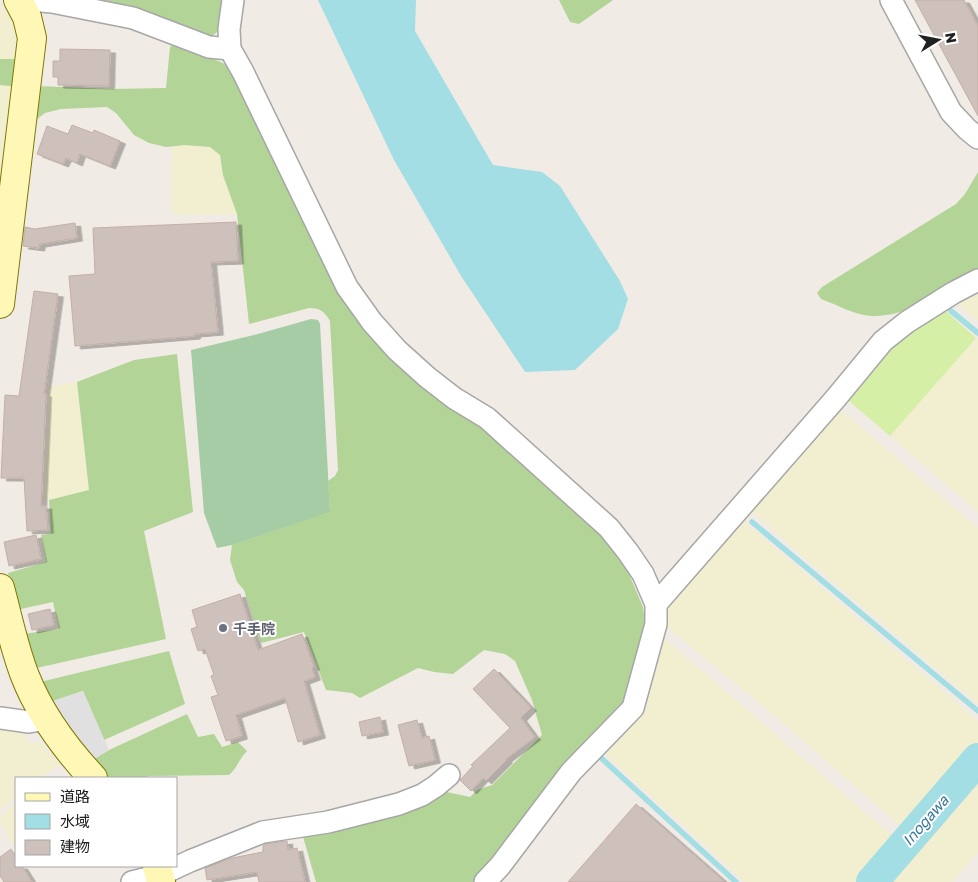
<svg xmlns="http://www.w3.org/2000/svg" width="978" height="882" font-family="'Golos Text','Noto Sans JP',sans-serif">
  <defs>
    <filter id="shadow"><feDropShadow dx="5.5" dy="3" stdDeviation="0" flood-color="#0004"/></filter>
  </defs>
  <rect width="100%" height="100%" fill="#f1ebe5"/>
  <g fill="#f1efcf">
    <polygon points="0,6 12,18 22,37 20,59 0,59"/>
    <polygon points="0,85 18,87 0,205"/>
    <polygon points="185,145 210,147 220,155 223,175 237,214 172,215 172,147"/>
    <polygon points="978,294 978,321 957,304"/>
    <polygon points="976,338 978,339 978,512 890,436"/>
    <polygon points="77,382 89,490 49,500 44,500 49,387"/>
    <polygon points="843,412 978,528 978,704 793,548 751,510 835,413"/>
    <polygon points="740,518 978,721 978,748 905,830 783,723 666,626 666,602"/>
    <polygon points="662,636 897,840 862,882 745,882 602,751"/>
    <polygon points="0,728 20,731 30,743 40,742 60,764 41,778 16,778 16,796 0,810"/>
    <polygon points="978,772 978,852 952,882 882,882"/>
    <polygon points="15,803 16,844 12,845 0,821 0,817"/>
  </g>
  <polygon fill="#d6efa7" points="942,308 976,338 890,436 849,401 846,396 888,346"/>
  <g fill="#b2d496">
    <polygon points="69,0 225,0 218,31 210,38"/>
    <polygon points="559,0 613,0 579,24 570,22"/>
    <path d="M175 43 223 63 236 74 341 290 603 535 623 560 643 607 646 626 632 693 477 882H316L302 833 442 791 470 797 477 790 492 785 542 735 532 700 515 661 505 654 484 650 453 674 434 672 418 668 360 698 352 693 326 690 304 632 261 643 244 590 237 582 230 560 232 545 330 511 328 481 335 476 338 470 330 321C324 311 320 308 309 308L249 324 237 214 223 175 220 155 210 147 185 145 166 147 149 143 134 135 116 113 107 107 61 109 45 113 37 119 32 120 37 86 112 89 166 88 170 47Z"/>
    <polygon points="0,59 20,59 18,87 0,85"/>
    <path d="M978 172V271C947 289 913 315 876 316 858 317 838 305 821 299L817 293 822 287 956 204 965 194Z"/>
    <polygon points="177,354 193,512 144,531 166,639 32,669 23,634 59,629 53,602 16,610 8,573 46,562 41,535 51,533 49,500 89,490 77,382 134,360"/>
    <polygon points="169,651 185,704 104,740 83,691 50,702 40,682"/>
    <path d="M187 714 198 737 214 734 222 747 238 742 247 751C239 759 237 768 229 775L149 776 141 778H109L91 761 109 750Z"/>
  </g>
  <polygon fill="#a5cca4" points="311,319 318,320 320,324 330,512 232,545 217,548 204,513 191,350 258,334"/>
  <polygon fill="#e0e0e0" points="83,691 109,750 91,761 50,702"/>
  <polygon fill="#a2dee3" points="318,0 416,0 415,31 493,165 542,172 560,186 620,281 628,299 618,329 575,370 525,372 461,276 394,160"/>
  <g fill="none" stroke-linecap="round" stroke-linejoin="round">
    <g stroke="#a2dee3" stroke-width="5.5">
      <polyline points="951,311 978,333"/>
      <polyline points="752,522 978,711"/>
      <polyline points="599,756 736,882"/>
    </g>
    <polyline stroke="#a2dee3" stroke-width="32" points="872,882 978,759"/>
  </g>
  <g fill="#cec0bb" stroke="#c4afa6" filter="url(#shadow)">
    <polygon points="915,0 964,0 978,26 978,116"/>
    <polygon points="60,49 110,50 109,86 58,85 58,77 53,77 53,61 60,61"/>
    <polygon points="72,125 93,133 94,130 120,141 110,166 80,154 77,163 66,158 63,164 37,154 47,126 68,134"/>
    <polygon points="236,222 238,261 211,262 218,332 195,334 195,336 75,346 69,276 95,274 93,228"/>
    <polygon points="75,223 77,238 40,244 39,248 23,246 25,227 35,229"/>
    <polygon points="34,291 58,294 44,394 46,394 41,506 46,506 48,530 27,531 24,478 1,478 5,395 19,396"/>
    <polygon points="36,535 41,559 9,566 4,542"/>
    <polygon points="240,594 258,650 302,634 314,667 312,668 315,677 304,681 320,735 298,742 285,698 236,715 242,736 226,741 211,697 218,695 211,676 214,675 205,649 198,651 191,629 197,627 192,610"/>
    <polygon points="50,609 54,625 32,630 28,614"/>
    <polygon points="494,669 531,708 521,718 535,737 506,759 507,760 486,781 483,778 471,791 460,780 461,779 473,766 471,765 510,728 473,689"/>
    <polygon points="380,717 383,732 362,736 359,722"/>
    <polygon points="417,720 422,738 429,736 435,760 409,766 398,725"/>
    <polygon points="636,804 725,882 568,882"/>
    <polygon points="287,841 288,850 297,848 305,882 259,882 257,872 207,880 205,868 232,858 263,852 263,846 266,844"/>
    <polygon points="11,849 16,857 16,866 22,866 32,882 4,882 0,876 0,857"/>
  </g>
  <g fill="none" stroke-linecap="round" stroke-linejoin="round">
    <defs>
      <g id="street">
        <polyline points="31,0 52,2 133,18 209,47 230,49"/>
        <polyline points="233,0 229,29 230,49 243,72 347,287 372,322 397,350 427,377 454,398 487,418 609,528 628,552 643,574 656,604 656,624 633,708 571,772 500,866 485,882"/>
        <polyline points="891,0 951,112 967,129 978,138"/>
        <polyline points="656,604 836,398 883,341 907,322 953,293 978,280"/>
        <polyline points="0,718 29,722 47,719"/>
        <polyline points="132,882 160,875 190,861 263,832 328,822 399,804 422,795 436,786 449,775"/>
      </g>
      <g id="secondary">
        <polyline points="0,304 32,38 27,17 18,0"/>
        <path d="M0 588C8 617 14 648 25 676 40 714 66 749 93 778"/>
        <polyline points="157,866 161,882"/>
      </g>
    </defs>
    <use href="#street" stroke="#a7a7a7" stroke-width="24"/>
    <use href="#secondary" stroke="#7e7700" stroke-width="30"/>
    <use href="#street" stroke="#fff" stroke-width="21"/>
    <use href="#secondary" stroke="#fff7b6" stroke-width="28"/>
  </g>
  <circle fill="#6b7280" stroke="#fff" stroke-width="2" cx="223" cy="628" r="5"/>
  <g text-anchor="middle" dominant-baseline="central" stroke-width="4" stroke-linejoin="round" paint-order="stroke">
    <g font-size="14" font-weight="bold" fill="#5b616d" stroke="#fff" text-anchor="start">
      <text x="233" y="628">千手院</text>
    </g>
    <g font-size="15" font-style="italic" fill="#397797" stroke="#fff">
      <text transform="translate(925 820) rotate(-49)">Inogawa</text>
    </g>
  </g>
  <rect x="15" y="777" width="162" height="90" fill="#ffffff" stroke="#a6a6a6"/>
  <rect x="25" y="793" width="25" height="8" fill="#fff7b6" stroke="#a6a6a6"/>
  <text x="60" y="802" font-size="15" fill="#202020">道路</text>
  <rect x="25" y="814" width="25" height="15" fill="#a2dee3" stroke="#a6a6a6"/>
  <text x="60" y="827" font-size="15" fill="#202020">水域</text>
  <rect x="25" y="840" width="25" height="15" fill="#cec0bb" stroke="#a6a6a6"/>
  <text x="60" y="852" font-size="15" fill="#202020">建物</text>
  <g transform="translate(938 40) rotate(80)" stroke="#ffffff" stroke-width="4" paint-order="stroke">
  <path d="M0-4L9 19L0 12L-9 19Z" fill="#202020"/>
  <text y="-8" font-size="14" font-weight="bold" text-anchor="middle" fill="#202020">N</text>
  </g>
</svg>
